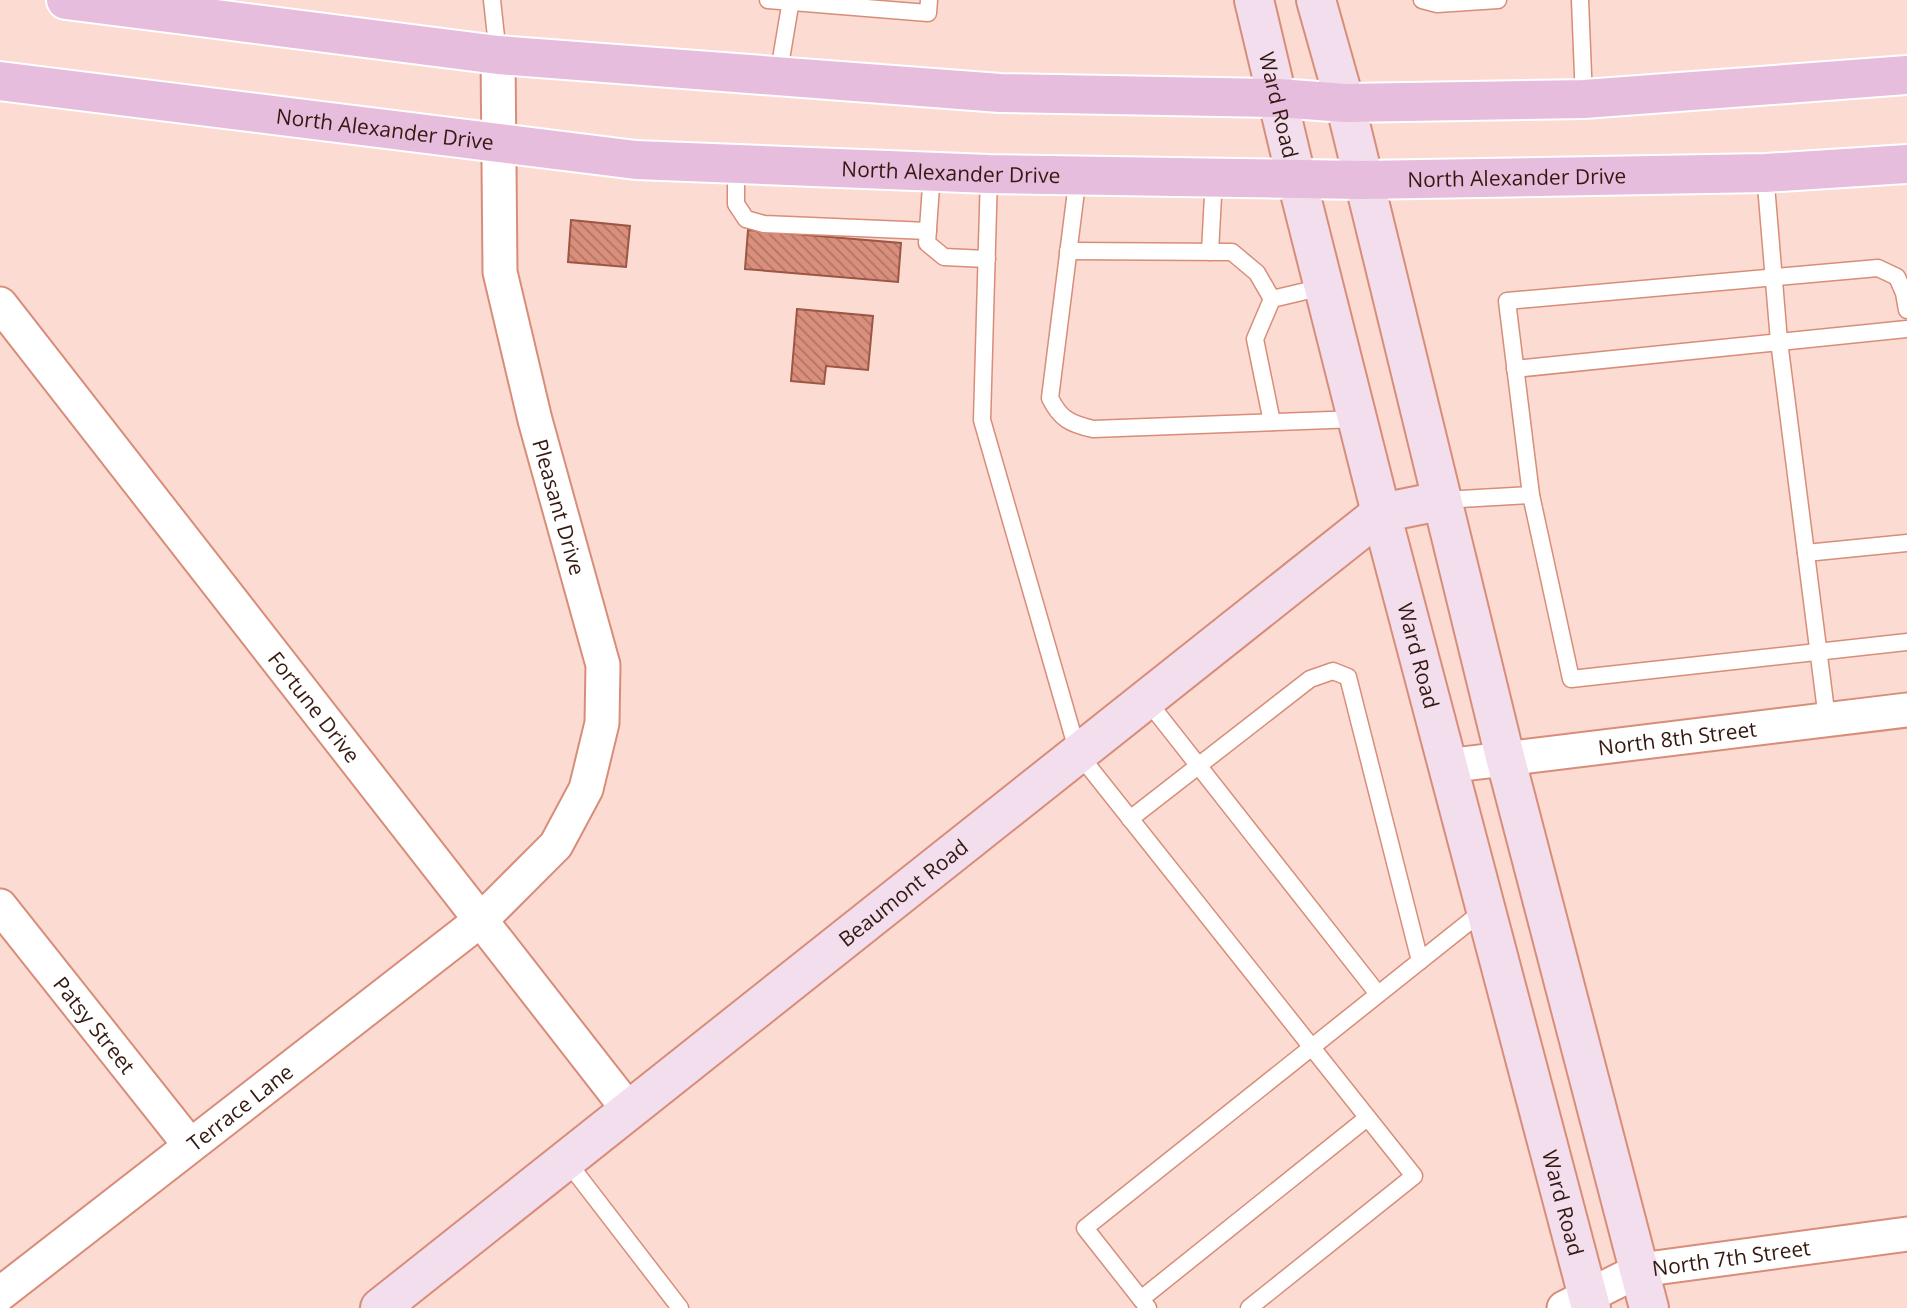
<svg xmlns="http://www.w3.org/2000/svg" width="1907" height="1308" font-family="'Open Sans',sans-serif">
  <defs>
    <pattern id="building-back-hatch" width="6" height="6" patternUnits="userSpaceOnUse" patternTransform="scale(1.75)"><rect width="6" height="6" fill="#d98f7b"/><path d="M-1 5l2 2M0 0l6 6M5-1l2 2" fill="none" stroke="#b17463"/></pattern>
  </defs>
  <rect width="100%" height="100%" fill="#fbdbd2"/>
  <g fill="url(#building-back-hatch)" stroke="#9c5644" stroke-width="2">
    <polygon points="571,220 630,226 626,267 568,262"/>
    <polygon points="748,230 901,243 898,282 745,269"/>
    <polygon points="797,309 873,316 868,370 826,366 824,384 791,381"/>
  </g>
  <g fill="none" stroke-linecap="round" stroke-linejoin="round">
    <defs>
      <g id="lane">
        <polyline points="492,0 498,55"/>
        <polyline points="768,0 928,13 929,0"/>
        <polyline points="1422,0 1437,4 1498,0"/>
        <polyline points="1580,0 1584,99"/>
        <polyline points="778,77 791,0"/>
        <polyline points="736,164 736,204 746,219 764,224 928,231"/>
        <polyline points="932,172 927,243 944,257 987,259"/>
        <polyline points="1765,173 1779,341 1827,719"/>
        <polyline points="989,174 982,420 1078,753 1414,1176 1249,1308"/>
        <path d="M1078 175 1050 398C1060 419 1071 424 1093 429L1357 419"/>
        <polyline points="1068,251 1232,252 1257,273 1272,299 1323,287"/>
        <polyline points="1210,252 1214,177"/>
        <polyline points="1272,299 1255,339 1272,422"/>
        <polyline points="1907,310 1904,293 1897,277 1878,268 1507,301 1531,495 1571,679 1907,642"/>
        <polyline points="1515,369 1907,329"/>
        <polyline points="1443,500 1531,495"/>
        <polyline points="1806,553 1907,543"/>
        <polyline points="1146,699 1378,994"/>
        <polyline points="1130,819 1310,679 1333,671 1348,677 1420,961"/>
        <polyline points="566,1160 680,1308"/>
        <polyline points="1141,1299 1367,1118"/>
        <polyline points="1148,1308 1085,1228 1484,910"/>
      </g>
      <g id="street">
        <path id="s1" d="M0 304 628 1109"/>
        <path id="s2" d="M1446 766 1907 710"/>
        <path id="s3" d="M0 906 189 1144"/>
        <path id="s4" d="M0 1294 482 919 556 845 586 789 602 723 603 665 535 420 500 272 498 55"/>
        <path id="s5" d="M1564 1308 1640 1270 1907 1234"/>
      </g>
      <g id="secondary">
        <path id="s6" d="M1254 0 1296 177 1381 513 1591 1308"/>
        <polyline points="1316,0 1345,103 1505,757 1649,1308"/>
        <path id="s7" d="M380 1308 1381 513 1440 501"/>
      </g>
      <g id="primary">
        <polyline points="66,0 498,55 1000,93 1278,98 1345,103 1584,99 1907,75"/>
        <path id="s8" d="M0 81 636 160 989 174 1362 180 1765 173 1907 164"/>
      </g>
    </defs>
    <use href="#lane" stroke="#d88d79" stroke-width="19"/>
    <use href="#street" stroke="#d88d79" stroke-width="37"/>
    <use href="#secondary" stroke="#d88d79" stroke-width="42"/>
    <use href="#primary" stroke="#fff" stroke-width="42"/>
    <use href="#lane" stroke="#fff" stroke-width="16"/>
    <use href="#street" stroke="#fff" stroke-width="33"/>
    <use href="#secondary" stroke="#f2deed" stroke-width="38"/>
    <use href="#primary" stroke="#e6bddc" stroke-width="38"/>
  </g>
  <g text-anchor="middle" dominant-baseline="central" stroke-width="7" stroke-linejoin="round" paint-order="stroke">
    <g font-size="21" fill="#351911" stroke="#fff">
      <text stroke="none"><textPath href="#s6" startOffset="108">Ward Road</textPath></text>
      <text stroke="none"><textPath href="#s8" startOffset="388">North Alexander Drive</textPath></text>
      <text stroke="none"><textPath href="#s8" startOffset="956">North Alexander Drive</textPath></text>
      <text stroke="none"><textPath href="#s8" startOffset="1522">North Alexander Drive</textPath></text>
      <text transform="translate(559 507) rotate(74)">Pleasant Drive</text>
      <text stroke="none"><textPath href="#s6" startOffset="676">Ward Road</textPath></text>
      <text stroke="none"><textPath href="#s1" startOffset="511">Fortune Drive</textPath></text>
      <text stroke="none"><textPath href="#s2" startOffset="233">North 8th Street</textPath></text>
      <text stroke="none"><textPath href="#s7" startOffset="668">Beaumont Road</textPath></text>
      <text stroke="none"><textPath href="#s3" startOffset="152">Patsy Street</textPath></text>
      <text stroke="none"><textPath href="#s4" startOffset="304">Terrace Lane</textPath></text>
      <text stroke="none"><textPath href="#s6" startOffset="1242">Ward Road</textPath></text>
      <text stroke="none"><textPath href="#s5" startOffset="177">North 7th Street</textPath></text>
    </g>
  </g>
</svg>
